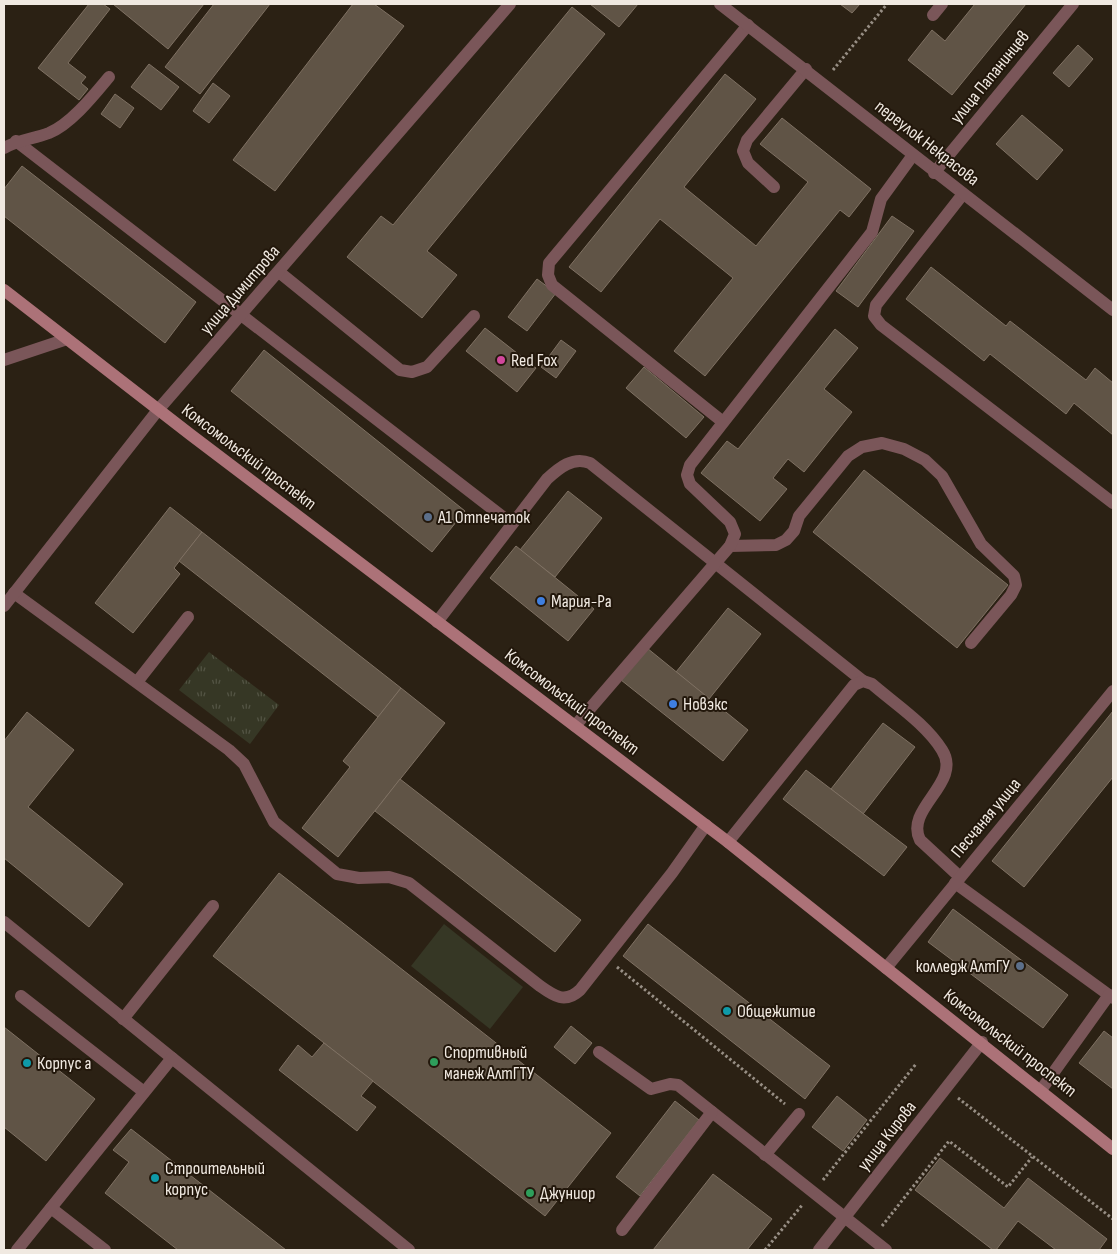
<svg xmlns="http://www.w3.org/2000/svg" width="1117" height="1254" font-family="'Sofia Sans Condensed',sans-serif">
  <defs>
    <pattern id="grass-tufts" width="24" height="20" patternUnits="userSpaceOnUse" patternTransform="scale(1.25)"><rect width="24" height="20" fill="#363725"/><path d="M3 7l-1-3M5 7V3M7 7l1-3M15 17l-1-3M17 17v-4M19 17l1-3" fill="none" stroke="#535444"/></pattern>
  </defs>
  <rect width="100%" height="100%" fill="#2b2114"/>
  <polygon fill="url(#grass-tufts)" points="209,652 279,705 250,744 179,690"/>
  <polygon fill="#363725" points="444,924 523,987 490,1029 411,966"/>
  <g fill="#605446" stroke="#7f7163">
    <polygon points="89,4 103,4 110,9 68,63 86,77 81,83 88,89 79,100 38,68"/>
    <polygon points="113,4 204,4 168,49"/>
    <polygon points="214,4 270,4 200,94 165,67"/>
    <polygon points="353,4 374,4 404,26 275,191 233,160"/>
    <polygon points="590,4 638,4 619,27"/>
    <polygon points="840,4 860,4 852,13"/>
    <polygon points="975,4 1026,4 952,95 908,60 932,30 945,41"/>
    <polygon points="572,7 605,34 427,251 457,275 422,318 347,257 381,216 393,225"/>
    <polygon points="1078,45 1093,59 1069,87 1053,73"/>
    <polygon points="149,64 179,87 161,110 131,87"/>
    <polygon points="725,74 756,99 684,187 756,246 808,182 760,144 782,118 871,189 849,217 840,210 705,376 674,351 733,278 660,219 601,292 569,267"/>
    <polygon points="213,83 230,96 209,123 193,111"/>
    <polygon points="115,94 134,108 120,128 101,114"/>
    <polygon points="1022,115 1063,150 1037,180 996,144"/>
    <polygon points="22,166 196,302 165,343 4,216 4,189"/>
    <polygon points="892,216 914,231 858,307 836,291"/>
    <polygon points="931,267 1006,326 1010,321 1086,380 1095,368 1113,383 1113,435 1074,403 1066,414 990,354 984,361 906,299"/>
    <polygon points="537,279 556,293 527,331 508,317"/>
    <polygon points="485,328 536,368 517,392 466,351"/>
    <polygon points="835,329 858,348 824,389 852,412 804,472 788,459 773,478 787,489 760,521 701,473 727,441 738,449"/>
    <polygon points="561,340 576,351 556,378 541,367"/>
    <polygon points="264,350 465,511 432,552 231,391"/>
    <polygon points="644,367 704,417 686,438 626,388"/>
    <polygon points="864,470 1008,585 957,648 813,532"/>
    <polygon points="568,491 602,518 555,577 520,550"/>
    <polygon points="170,507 202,532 174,568 180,574 133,633 95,603"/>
    <polygon points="202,532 401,688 378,717 179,561"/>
    <polygon points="516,546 594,609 568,641 490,578"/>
    <polygon points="728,608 761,634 709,699 676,672"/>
    <polygon points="647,648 748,730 723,761 621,680"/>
    <polygon points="401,688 445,723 338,857 302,828 350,767 343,761"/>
    <polygon points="1113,711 1113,777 1024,887 992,861"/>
    <polygon points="27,712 74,750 28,807 123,884 89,927 4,858 4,741"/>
    <polygon points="883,723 915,747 863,814 831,789"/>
    <polygon points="806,770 907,847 884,876 783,799"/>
    <polygon points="400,779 581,920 555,952 375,811"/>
    <polygon points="279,873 611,1133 545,1216 213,956"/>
    <polygon points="953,909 1068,995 1043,1028 928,942"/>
    <polygon points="648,924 830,1066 805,1099 623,956"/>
    <polygon points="571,1026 592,1043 575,1064 554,1047"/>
    <polygon points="4,1027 95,1099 46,1161 4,1127"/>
    <polygon points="1104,1031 1113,1038 1113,1089 1079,1063"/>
    <polygon points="324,1043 373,1081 361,1096 376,1107 357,1131 279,1070 298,1045 312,1057"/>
    <polygon points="837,1096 867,1120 843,1151 812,1127"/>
    <polygon points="675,1101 699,1120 640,1196 616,1177"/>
    <polygon points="131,1129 286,1250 178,1250 105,1193 129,1162 113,1150"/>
    <polygon points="940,1158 1004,1208 1028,1178 1107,1239 1099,1250 1056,1250 1018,1221 996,1250 993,1250 915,1190"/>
    <polygon points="713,1174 772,1219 747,1250 653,1250"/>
  </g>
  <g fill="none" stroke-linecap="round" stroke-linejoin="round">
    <g stroke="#978e84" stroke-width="3" stroke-dasharray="2.5 2.5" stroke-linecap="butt">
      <polyline points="833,70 887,4"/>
      <polyline points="617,967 785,1104"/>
      <polyline points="958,1098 1113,1219"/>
      <polyline points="823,1180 916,1064"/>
      <polyline points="882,1226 949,1141 1008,1187 1032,1157"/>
      <polyline points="765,1250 803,1204"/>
    </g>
    <g stroke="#7a5659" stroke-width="12">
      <polyline points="933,15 942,4"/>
      <polyline points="16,141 512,524"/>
      <path d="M4 148C18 140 33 139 49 133 71 124 94 95 109 77"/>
      <polyline points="774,187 748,163 743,151 747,140 806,69"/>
      <polyline points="963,194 876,305 874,316 881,325 1113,503"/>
      <polyline points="279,272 400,370 412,372 427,367 474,316"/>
      <polyline points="4,360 67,339"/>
      <polyline points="723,422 552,285 548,275 549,263 748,25"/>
      <polyline points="730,546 776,545 786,540 794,531 799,516 848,456 862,447 882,443 904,449 925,460 942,476 981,544 1014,576 1016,585 1011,595 971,643"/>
      <path d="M14 593 229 750 244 764 274 822 337 874 359 878 389 877 409 883 540 986C554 996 565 1004 580 990L672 873 706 825"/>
      <path d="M437 622 547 479C559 468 573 456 590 463L863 681"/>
      <polyline points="137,682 188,617"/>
      <polyline points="575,726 730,546 735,534 730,522 690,484 687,475 690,465 872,232 881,199 913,155"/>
      <path d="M728 842 854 685 863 681 872 684C895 704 926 724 942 750 963 783 904 808 920 840L960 877"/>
      <polyline points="955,883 1113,998"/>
      <polyline points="4,922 172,1058"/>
      <polyline points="21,996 144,1092"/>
      <polyline points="123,1019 213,906"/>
      <polyline points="599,1052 651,1089 670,1084 678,1085 886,1250"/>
      <polyline points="1041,1090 1109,995"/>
      <polyline points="765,1155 799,1114"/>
      <polyline points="51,1208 105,1250"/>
      <polyline points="622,1230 712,1112"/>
      <polyline points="17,1250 172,1058 409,1250"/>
    </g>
    <g stroke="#7a5659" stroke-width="12">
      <polyline points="720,4 1113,310"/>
      <polyline points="934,173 1073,4"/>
      <polyline points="4,606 158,410 510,4"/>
      <polyline points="886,968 1113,691"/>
      <polyline points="819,1250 982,1042"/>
    </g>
    <polyline stroke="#ac7278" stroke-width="12" points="4,290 191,435 728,842 1113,1149"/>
  </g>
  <circle fill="#d1479c" stroke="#22170b" stroke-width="2" cx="501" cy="360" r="5"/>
  <g fill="#5c6f8a" stroke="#22170b" stroke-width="2">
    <circle cx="428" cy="517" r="5"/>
    <circle cx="1020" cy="966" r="5"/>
  </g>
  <g fill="#3f7fe0" stroke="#22170b" stroke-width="2">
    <circle cx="541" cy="601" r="5"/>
    <circle cx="673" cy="704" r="5"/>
  </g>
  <g fill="#0f9aa8" stroke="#22170b" stroke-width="2">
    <circle cx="727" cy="1011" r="5"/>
    <circle cx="27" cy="1063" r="5"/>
    <circle cx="155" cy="1178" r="5"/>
  </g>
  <g fill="#2e9e5b" stroke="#22170b" stroke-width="2">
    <circle cx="434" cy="1062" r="5"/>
    <circle cx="530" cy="1193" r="5"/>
  </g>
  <g text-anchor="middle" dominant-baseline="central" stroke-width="4" stroke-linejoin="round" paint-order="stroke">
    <g font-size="18" fill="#f0e9e1" stroke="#22170b">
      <text transform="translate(990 77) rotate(-51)">улица Папанинцев</text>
      <text transform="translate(927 143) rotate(38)">переулок Некрасова</text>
      <text transform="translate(240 290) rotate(-49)">улица Димитрова</text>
      <text transform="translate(249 457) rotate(37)">Комсомольский проспект</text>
      <text transform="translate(572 702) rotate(37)">Комсомольский проспект</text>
      <text transform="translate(986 818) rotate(-50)">Песчаная улица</text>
      <text transform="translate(1010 1043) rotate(38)">Комсомольский проспект</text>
      <text transform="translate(887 1136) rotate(-52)">улица Кирова</text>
    </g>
    <g font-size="18" fill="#f0e9e1" stroke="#22170b" text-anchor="start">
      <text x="511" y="360">Red Fox</text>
      <text x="438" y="517">А1 Отпечаток</text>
      <text x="551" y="601">Мария-Ра</text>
      <text x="683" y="704">Новэкс</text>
      <text x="1010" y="966" text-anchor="end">колледж АлтГУ</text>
      <text x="737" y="1011">Общежитие</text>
      <text x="444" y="1052">Спортивный<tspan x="444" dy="21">манеж АлтГТУ</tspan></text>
      <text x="37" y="1063">Корпус а</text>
      <text x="165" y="1168">Строительный<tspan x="165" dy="21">корпус</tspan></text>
      <text x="540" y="1193">Джуниор</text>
    </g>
  </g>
  <rect width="1117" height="1254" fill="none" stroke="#f0e9e1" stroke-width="10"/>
</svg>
